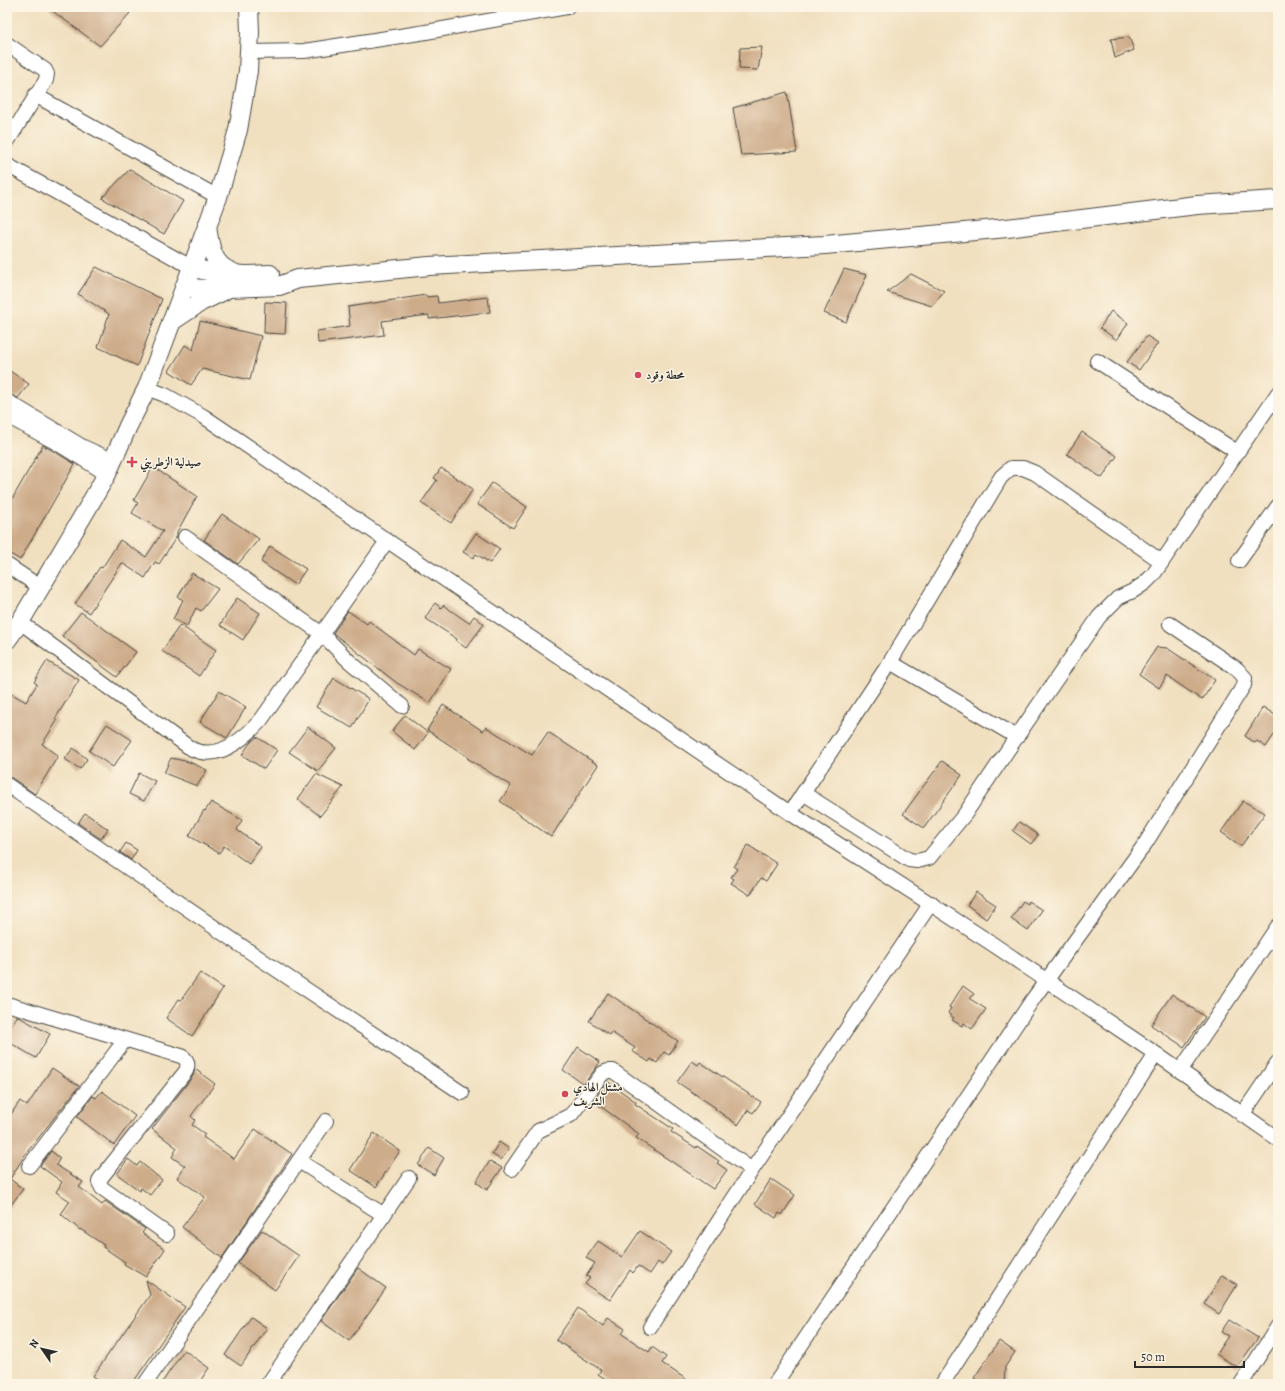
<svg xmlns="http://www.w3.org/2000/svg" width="1285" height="1391" font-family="Alegreya,Amiri,serif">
  <rect width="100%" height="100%" fill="#fcf5e5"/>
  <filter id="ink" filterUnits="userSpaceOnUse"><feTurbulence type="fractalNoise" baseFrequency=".025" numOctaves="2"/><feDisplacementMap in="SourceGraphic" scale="8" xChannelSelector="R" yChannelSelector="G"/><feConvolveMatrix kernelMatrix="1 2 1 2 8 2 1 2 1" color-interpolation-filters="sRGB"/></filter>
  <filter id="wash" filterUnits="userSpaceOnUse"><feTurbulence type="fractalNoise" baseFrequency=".012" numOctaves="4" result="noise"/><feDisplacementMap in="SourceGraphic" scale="16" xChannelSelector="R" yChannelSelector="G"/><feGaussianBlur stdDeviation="0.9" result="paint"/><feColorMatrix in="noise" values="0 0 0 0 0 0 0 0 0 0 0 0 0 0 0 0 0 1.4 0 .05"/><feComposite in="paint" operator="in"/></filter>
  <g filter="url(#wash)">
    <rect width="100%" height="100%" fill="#f1e0c0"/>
    <g id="blocks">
      <g fill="#cdac8a">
        <polygon points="47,7 121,7 130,13 100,46"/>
        <polygon points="1129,37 1134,50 1115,58 1111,39"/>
        <polygon points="762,47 758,70 739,69 740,48"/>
        <polygon points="787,92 797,152 741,155 733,108"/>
        <polygon points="130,169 183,201 164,234 102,198"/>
        <polygon points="96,267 162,299 137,366 98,347 109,314 78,294"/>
        <polygon points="844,269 867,275 846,322 824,313"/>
        <polygon points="911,274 944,291 932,306 887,292"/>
        <polygon points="426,295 426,297 437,296 438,303 488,297 490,312 429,319 429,315 382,321 384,335 318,343 317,331 350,326 348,307"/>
        <polygon points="265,302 287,303 285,334 264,333"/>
        <polygon points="1111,311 1128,323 1117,340 1100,328"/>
        <polygon points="200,321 261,336 250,380 202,369 191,385 169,371 185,345 193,350"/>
        <polygon points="1147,336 1158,343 1139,370 1127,362"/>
        <polygon points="7,369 29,384 18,398 7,393"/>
        <polygon points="1082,432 1117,456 1102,478 1067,454"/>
        <polygon points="43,445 75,464 20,560 7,552 7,508"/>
        <polygon points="153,467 197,496 177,532 177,536 159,564 155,562 145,578 122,563 89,613 75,604 100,567 102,568 120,540 146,557 163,531 132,513 138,503 134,500"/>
        <polygon points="441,468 473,489 451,523 421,503 437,480 434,478"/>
        <polygon points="492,483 527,507 513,528 477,504"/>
        <polygon points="222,514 259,539 238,564 204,540"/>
        <polygon points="476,533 500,549 490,563 476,554 473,558 463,552"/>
        <polygon points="270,546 306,569 295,585 261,562"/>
        <polygon points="192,573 218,589 201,611 196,608 187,626 173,619 183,600 178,597"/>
        <polygon points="237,598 260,613 243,640 220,625"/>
        <polygon points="435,603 441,608 443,605 469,623 474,616 484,624 466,648 456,641 457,639 425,618"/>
        <polygon points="348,611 367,624 369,621 414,655 418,649 451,669 430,703 397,683 333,633"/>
        <polygon points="81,612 136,652 117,677 62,636"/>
        <polygon points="180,625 216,650 199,676 162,651"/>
        <polygon points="1157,647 1167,648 1215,680 1202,700 1167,676 1159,688 1139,674"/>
        <polygon points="47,661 79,680 55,719 57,721 42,744 58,756 35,794 12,778 7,777 7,702 12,694 26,702 37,684 34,682"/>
        <polygon points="334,678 369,699 352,728 316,707"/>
        <polygon points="219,691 246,707 227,738 200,722"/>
        <polygon points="443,705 483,731 486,727 532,755 548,732 598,765 551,837 500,801 511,786 467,758 468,757 427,730"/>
        <polygon points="1263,707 1278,717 1278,729 1266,747 1257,741 1255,743 1245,736"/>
        <polygon points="405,715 428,733 415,750 392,731"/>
        <polygon points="107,724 132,740 113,767 89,751"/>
        <polygon points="308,727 336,748 318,771 289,752"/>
        <polygon points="257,737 277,750 264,769 242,755 250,743"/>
        <polygon points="73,748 87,759 80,769 65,759"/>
        <polygon points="171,758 189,762 207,770 197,786 164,773"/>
        <polygon points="942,761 962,775 924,828 903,814"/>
        <polygon points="139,773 155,781 144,801 129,794"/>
        <polygon points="316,774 343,787 320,816 298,799"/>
        <polygon points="1243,801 1265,813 1241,846 1221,832"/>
        <polygon points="211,802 242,820 237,830 261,847 249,864 224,846 219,853 189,836 204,810 205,811"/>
        <polygon points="85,813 108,829 101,839 78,823"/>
        <polygon points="1019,822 1038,835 1031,844 1013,831"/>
        <polygon points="126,843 137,850 131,860 120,852"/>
        <polygon points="748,845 777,864 766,881 761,878 750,895 731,883 734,879 731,877 737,869 734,867"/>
        <polygon points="976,892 996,905 986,919 967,905"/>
        <polygon points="1023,901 1027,904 1028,901 1042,910 1028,931 1011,919"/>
        <polygon points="200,973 223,988 192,1036 166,1018 179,999 181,1000"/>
        <polygon points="963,986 974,994 970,999 986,1009 972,1029 964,1023 962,1026 952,1020 954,1018 948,1013 951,1008 949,1007"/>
        <polygon points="608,993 678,1041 669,1055 664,1052 657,1063 651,1059 649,1062 632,1051 635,1048 611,1032 609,1035 589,1021"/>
        <polygon points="1172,994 1205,1017 1184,1047 1151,1025"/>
        <polygon points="17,1016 50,1034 36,1058 7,1041 7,1034"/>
        <polygon points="578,1047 600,1062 584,1084 563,1070"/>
        <polygon points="692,1061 698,1065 700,1062 761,1102 753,1113 748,1110 738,1125 715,1109 716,1108 677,1082"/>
        <polygon points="52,1068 79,1086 25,1155 10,1179 23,1189 7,1210 7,1120 20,1101 27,1106"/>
        <polygon points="195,1069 215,1084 191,1116 195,1120 192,1125 205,1134 203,1137 234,1159 255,1129 292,1154 222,1258 182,1227 205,1197 177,1178 185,1166 172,1157 177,1148 152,1129 193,1076"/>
        <polygon points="607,1081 636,1102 635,1104 673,1129 671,1132 696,1148 697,1146 719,1161 717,1163 727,1170 713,1189 636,1138 639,1134 593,1101"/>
        <polygon points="102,1091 135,1116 114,1145 77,1117 93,1096 96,1098"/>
        <polygon points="374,1133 400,1151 376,1187 350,1170"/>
        <polygon points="499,1142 509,1149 501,1160 492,1154"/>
        <polygon points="429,1148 444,1158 434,1175 418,1165"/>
        <polygon points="51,1151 60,1158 56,1165 83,1182 79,1187 102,1205 105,1201 145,1229 142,1233 165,1249 146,1277 124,1264 125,1262 103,1247 104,1245 80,1229 80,1230 61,1214 70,1201 56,1192 62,1182 40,1166"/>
        <polygon points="128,1159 137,1166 140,1162 162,1180 150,1195 141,1188 140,1191 117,1174"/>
        <polygon points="490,1161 502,1168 487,1190 476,1182"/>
        <polygon points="771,1179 795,1195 782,1215 779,1213 776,1218 755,1204"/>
        <polygon points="262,1230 299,1256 275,1290 238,1263"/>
        <polygon points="640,1231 671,1252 662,1265 658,1262 650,1274 638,1266 633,1273 630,1270 610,1300 585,1284 590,1278 586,1276 595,1263 586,1258 598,1241 622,1257"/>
        <polygon points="358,1268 386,1288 349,1341 321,1321"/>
        <polygon points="1222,1275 1237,1285 1219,1314 1204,1304"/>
        <polygon points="146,1280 185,1307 132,1384 105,1384 93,1376 150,1295"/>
        <polygon points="578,1308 603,1326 608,1318 625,1329 622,1334 649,1352 652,1347 666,1357 662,1363 693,1384 613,1384 598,1374 601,1370 556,1340"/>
        <polygon points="251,1317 267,1328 241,1366 225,1355"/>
        <polygon points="1229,1320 1258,1338 1237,1367 1216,1354 1228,1336 1221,1332"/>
        <polygon points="999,1341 1015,1352 1005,1367 1004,1384 982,1384 974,1378"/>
        <polygon points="184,1350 209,1368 198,1384 161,1384"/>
      </g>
    </g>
  </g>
  <g filter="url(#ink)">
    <use href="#blocks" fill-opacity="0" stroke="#494641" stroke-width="1"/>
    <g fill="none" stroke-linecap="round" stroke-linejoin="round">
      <defs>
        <g id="minor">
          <polyline points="7,44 45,70 47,74 46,80 7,142"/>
          <polyline points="249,52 304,51 426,32 567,7"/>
          <polyline points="35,95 218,197"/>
          <polyline points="7,165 191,267"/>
          <polyline points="1097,361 1237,452"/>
          <polyline points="147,388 165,395 203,416 790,813 991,943 1156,1054 1278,1139"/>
          <polyline points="7,401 83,447 112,460"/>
          <polyline points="7,416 57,443 107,474"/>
          <polyline points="185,537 322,634 349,661 402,706"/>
          <polyline points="1239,561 1278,506"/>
          <polyline points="7,565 40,587"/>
          <path d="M20 622 190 748C217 763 244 739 261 720L387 541"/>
          <polyline points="890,662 1017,737"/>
          <polyline points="7,785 265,962 462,1093"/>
          <polyline points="803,793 909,860 917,861 929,858 965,814 1009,748 1099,617 1118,598 1133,591 1145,583 1153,575 1278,393"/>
          <polyline points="790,813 890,662 1001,477 1011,468 1023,468 1035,473 1162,562"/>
          <path d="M7 1004 181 1056C187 1059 189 1064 186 1071L100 1179 99 1182 102 1188 167 1234"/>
          <polyline points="1180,1071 1278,926"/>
          <polyline points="1242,1115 1278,1062"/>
          <polyline points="299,1161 384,1215"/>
          <polyline points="29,1166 125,1040"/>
          <polyline points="512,1169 538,1131 571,1115 603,1073 608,1071 613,1071 752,1170"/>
          <polyline points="650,1327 752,1170 931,903"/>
          <polyline points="145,1384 326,1121"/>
          <polyline points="268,1384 409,1178"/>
          <polyline points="775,1384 1033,999 1145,844 1244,685 1245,678 1237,669 1170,624"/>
          <polyline points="942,1384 1156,1054"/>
          <polyline points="1241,1384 1278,1326"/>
        </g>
        <g id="major">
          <path d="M207 226C209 240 211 259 224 268 227 270 232 272 236 274"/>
          <path d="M191 267C216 275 244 276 270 274"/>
          <polyline points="184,287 202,289 229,288 279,286 298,279 429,266 825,245 1007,228 1197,205 1278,200"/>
          <polyline points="171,322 201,302 224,291"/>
          <polyline points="7,640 20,622 87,509 107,474 128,426 147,388 218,197 238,130 248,71 250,32 249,7"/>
        </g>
      </defs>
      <use href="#minor" stroke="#494641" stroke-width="16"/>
      <use href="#major" stroke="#494641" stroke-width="20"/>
      <use href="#minor" stroke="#fff" stroke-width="14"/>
      <use href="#major" stroke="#fff" stroke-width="18"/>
    </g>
  </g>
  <g fill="#d1495b" stroke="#fcf5e5" stroke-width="1.5">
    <circle cx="638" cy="375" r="4"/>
    <path d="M130 456h4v4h4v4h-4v4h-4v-4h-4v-4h4z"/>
    <circle cx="565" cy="1094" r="4"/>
  </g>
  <g text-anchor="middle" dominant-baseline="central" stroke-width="3" stroke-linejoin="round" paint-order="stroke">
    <g font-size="12" font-weight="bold" fill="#2b2b2b" stroke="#fcf5e5" text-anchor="start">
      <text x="646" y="375">محطة وقود</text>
      <text x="140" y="462">صيدلية الزطريني</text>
      <text x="573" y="1087">مشتل الهادي<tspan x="573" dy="14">الشريف</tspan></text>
    </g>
  </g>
  <rect width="1285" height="1391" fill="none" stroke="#fcf5e5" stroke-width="24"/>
  <g transform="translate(42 1349) rotate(304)" stroke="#fcf5e5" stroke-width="3" paint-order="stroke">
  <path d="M0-3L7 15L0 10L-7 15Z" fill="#2b2b2b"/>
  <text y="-6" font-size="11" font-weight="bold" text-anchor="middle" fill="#2b2b2b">N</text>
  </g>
  <path d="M1135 1361v6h109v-6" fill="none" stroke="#2b2b2b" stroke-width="2"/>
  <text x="1141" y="1361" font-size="12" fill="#2b2b2b" stroke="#fcf5e5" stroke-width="3" paint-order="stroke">50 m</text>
</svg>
